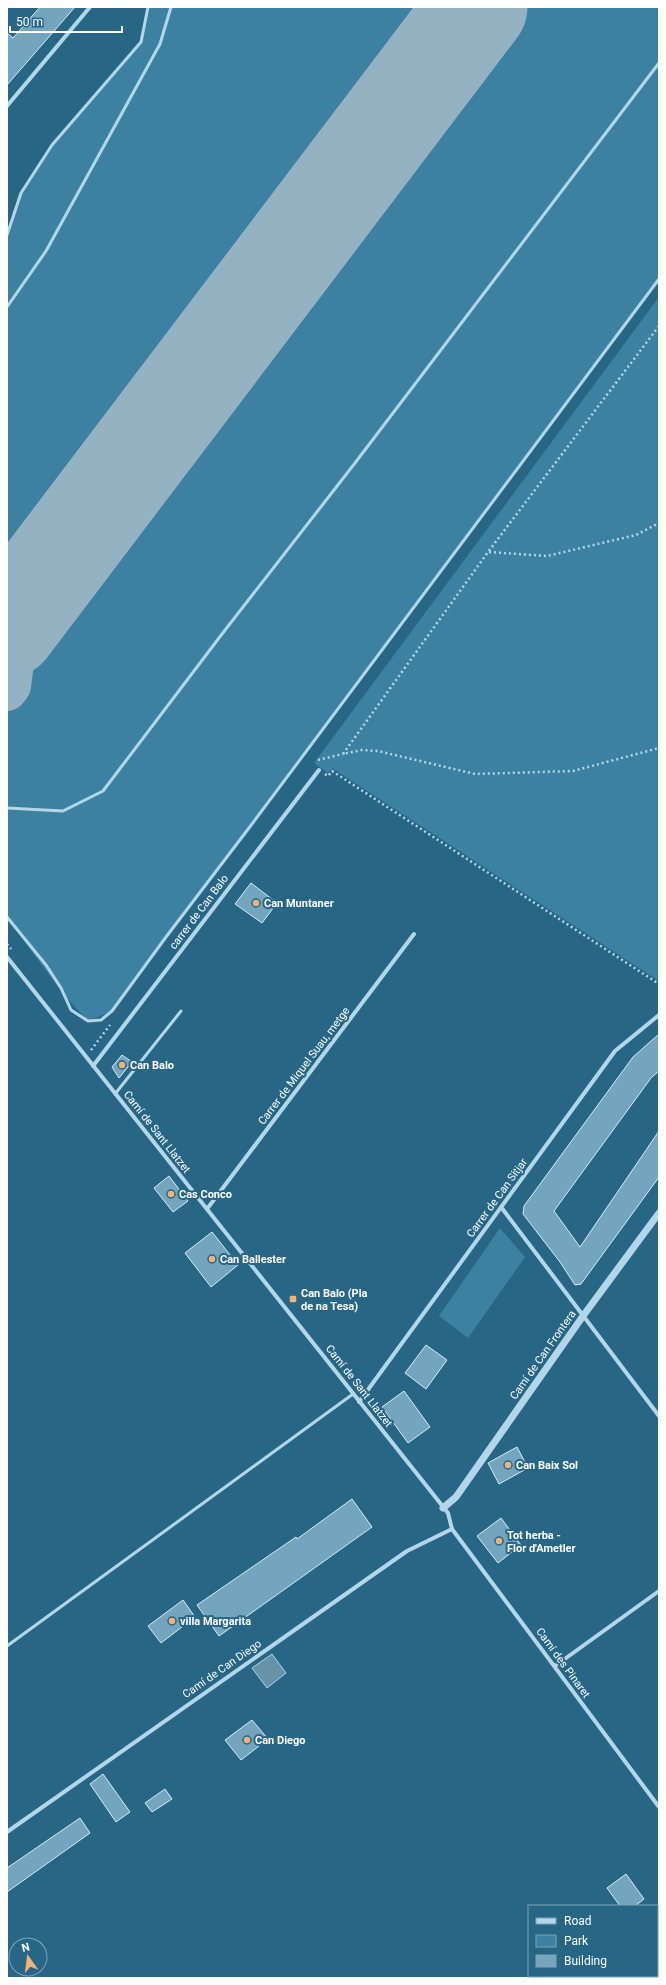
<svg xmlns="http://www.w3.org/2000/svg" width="666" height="1985" font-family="Roboto,sans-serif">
  <rect width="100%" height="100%" fill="#286686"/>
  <g fill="#3d81a2">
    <polygon points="148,7 444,7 7,586 7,231 20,196 52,145 141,42"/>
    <polygon points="509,7 659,7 659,277 112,1011 88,1021 64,995 7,918 7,709 22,688 27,639"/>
    <polygon points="659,297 659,981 332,768 328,773 314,763"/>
    <polygon points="500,1228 525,1257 468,1338 439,1316"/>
  </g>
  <polygon fill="#6892a7" stroke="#a8d4e8" points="272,1654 286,1673 267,1688 252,1668"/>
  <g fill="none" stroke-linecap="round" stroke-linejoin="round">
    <polyline stroke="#94b2c2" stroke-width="40" points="7,691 11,686 19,625 25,608"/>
    <polyline stroke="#94b2c2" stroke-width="101" points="7,627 477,7"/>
  </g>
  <g fill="#74a5be" stroke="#d7ecf6">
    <polygon points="40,7 75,7 7,85 7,33 13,38"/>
    <polygon points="251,883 277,903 262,923 235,904"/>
    <polygon points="659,1034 659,1071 651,1078 554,1211 580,1247 659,1131 659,1177 581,1284 575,1285 560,1262 523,1214 524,1206 633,1057"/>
    <polygon points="122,1055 132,1062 119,1078 112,1067"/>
    <polygon points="169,1176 188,1201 173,1212 154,1188"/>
    <polygon points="212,1232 238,1265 211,1287 185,1253"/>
    <polygon points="426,1345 447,1360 426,1389 405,1373"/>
    <polygon points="404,1391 430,1427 408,1443 382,1407"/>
    <polygon points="517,1447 528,1468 499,1484 488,1463"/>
    <polygon points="352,1499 372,1527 219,1636 197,1605 296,1537 297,1539"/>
    <polygon points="501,1518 521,1545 498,1563 477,1536"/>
    <polygon points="183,1600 195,1617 161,1643 148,1626"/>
    <polygon points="252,1720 268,1739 241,1760 225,1740"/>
    <polygon points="103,1774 130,1812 116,1822 90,1784"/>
    <polygon points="165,1789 172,1799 152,1812 145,1803"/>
    <polygon points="80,1818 90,1833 7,1892 7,1868"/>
    <polygon points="626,1874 644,1899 635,1906 620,1906 607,1888"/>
  </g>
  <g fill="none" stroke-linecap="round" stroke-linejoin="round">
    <g stroke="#b3d7e8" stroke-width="2.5" stroke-dasharray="2 3" stroke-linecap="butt">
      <polyline points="659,326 488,552 343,754 362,750 378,751 475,774 573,771 659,748"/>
      <polyline points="489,552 547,556 636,535 659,523"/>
      <polyline points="318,760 343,754"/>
      <polyline points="325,774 328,776 332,771 659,984"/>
      <polyline points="7,944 11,949"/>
      <polyline points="91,1050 110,1025"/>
    </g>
    <g stroke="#b3d7e8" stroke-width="3">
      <polyline points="7,235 21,193 52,145 141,42 148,7"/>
      <polyline points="7,307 46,251 160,44 171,7"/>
      <polyline points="7,808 63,811 103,791 222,634 355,463 659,63"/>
      <polyline points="7,917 46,965 61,988 71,1010 88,1021 101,1020 112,1011 166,937 252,824 659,279"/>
      <polyline points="115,1094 181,1011"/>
      <polyline points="7,1646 353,1394"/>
    </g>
    <g stroke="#b3d7e8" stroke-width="4">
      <polyline points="7,106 90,7"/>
      <polyline points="7,957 448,1513 452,1529 659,1807"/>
      <polyline points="93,1066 319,770"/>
      <polyline points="501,1207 659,1416"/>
      <polyline points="207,1209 414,934"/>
      <polyline points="359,1402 615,1051 659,1015"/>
      <polyline points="555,1666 659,1591"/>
      <polyline points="7,1832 407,1551 452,1529"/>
    </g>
    <polyline stroke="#b3d7e8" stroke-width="7" points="443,1508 456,1497 583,1316 659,1213"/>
  </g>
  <g fill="#efb37a" stroke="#286686" stroke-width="1.5">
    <circle cx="256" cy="903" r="4"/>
    <circle cx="122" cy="1065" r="4"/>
    <circle cx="171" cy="1194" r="4"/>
    <circle cx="212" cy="1259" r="4"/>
    <rect x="289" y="1295" width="8" height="8" rx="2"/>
    <circle cx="508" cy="1465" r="4"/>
    <circle cx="499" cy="1541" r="4"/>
    <circle cx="172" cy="1621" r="4"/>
    <circle cx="247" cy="1740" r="4"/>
  </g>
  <g text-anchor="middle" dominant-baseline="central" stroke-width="4" stroke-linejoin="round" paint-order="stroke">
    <g font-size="11" font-weight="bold" fill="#fff" stroke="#286686" text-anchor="start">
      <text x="264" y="903">Can Muntaner</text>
      <text x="130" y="1065">Can Balo</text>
      <text x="179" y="1194">Cas Conco</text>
      <text x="220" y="1259">Can Ballester</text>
      <text x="301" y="1293">Can Balo (Pla<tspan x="301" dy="13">de na Tesa)</tspan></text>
      <text x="516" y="1465">Can Baix Sol</text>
      <text x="507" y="1535">Tot herba -<tspan x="507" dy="13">Flor d'Ametler</tspan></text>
      <text x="180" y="1621">villa Margarita</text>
      <text x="255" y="1740">Can Diego</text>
    </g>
    <g font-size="11" fill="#fff" stroke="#286686">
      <text transform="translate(199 912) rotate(-53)">carrer de Can Balo</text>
      <text transform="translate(304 1066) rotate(-53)">Carrer de Miquel Suau, metge</text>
      <text transform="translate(157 1132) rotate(52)">Camí de Sant Llatzet</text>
      <text transform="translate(497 1198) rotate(-54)">Carrer de Can Sitjar</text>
      <text transform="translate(543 1355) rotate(-55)">Camí de Can Frontera</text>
      <text transform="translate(359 1386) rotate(52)">Camí de Sant Llatzet</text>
      <text transform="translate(563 1663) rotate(54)">Camí des Pinaret</text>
      <text transform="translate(222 1669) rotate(-35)">Camí de Can Diego</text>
    </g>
  </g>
  <rect width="666" height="1985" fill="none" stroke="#ffffff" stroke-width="16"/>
  <rect x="528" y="1905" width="130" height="72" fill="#286686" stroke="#7ea3b6"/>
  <rect x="536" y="1918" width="20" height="6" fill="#b3d7e8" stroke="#7ea3b6"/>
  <text x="564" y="1925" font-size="12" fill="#ffffff">Road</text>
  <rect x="536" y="1935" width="20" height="12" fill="#3d81a2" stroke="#7ea3b6"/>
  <text x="564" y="1945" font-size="12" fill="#ffffff">Park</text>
  <rect x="536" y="1955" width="20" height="12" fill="#74a5be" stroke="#7ea3b6"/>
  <text x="564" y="1965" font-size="12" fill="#ffffff">Building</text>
  <g transform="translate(28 1957) rotate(346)"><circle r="19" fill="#286686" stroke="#7ea3b6"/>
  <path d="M0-3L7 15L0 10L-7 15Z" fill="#efb37a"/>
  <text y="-6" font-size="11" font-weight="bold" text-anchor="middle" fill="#ffffff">N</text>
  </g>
  <path d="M10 26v6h112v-6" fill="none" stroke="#ffffff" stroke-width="2"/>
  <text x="16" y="26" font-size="12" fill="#ffffff" stroke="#286686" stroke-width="3" paint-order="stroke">50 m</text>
</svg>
